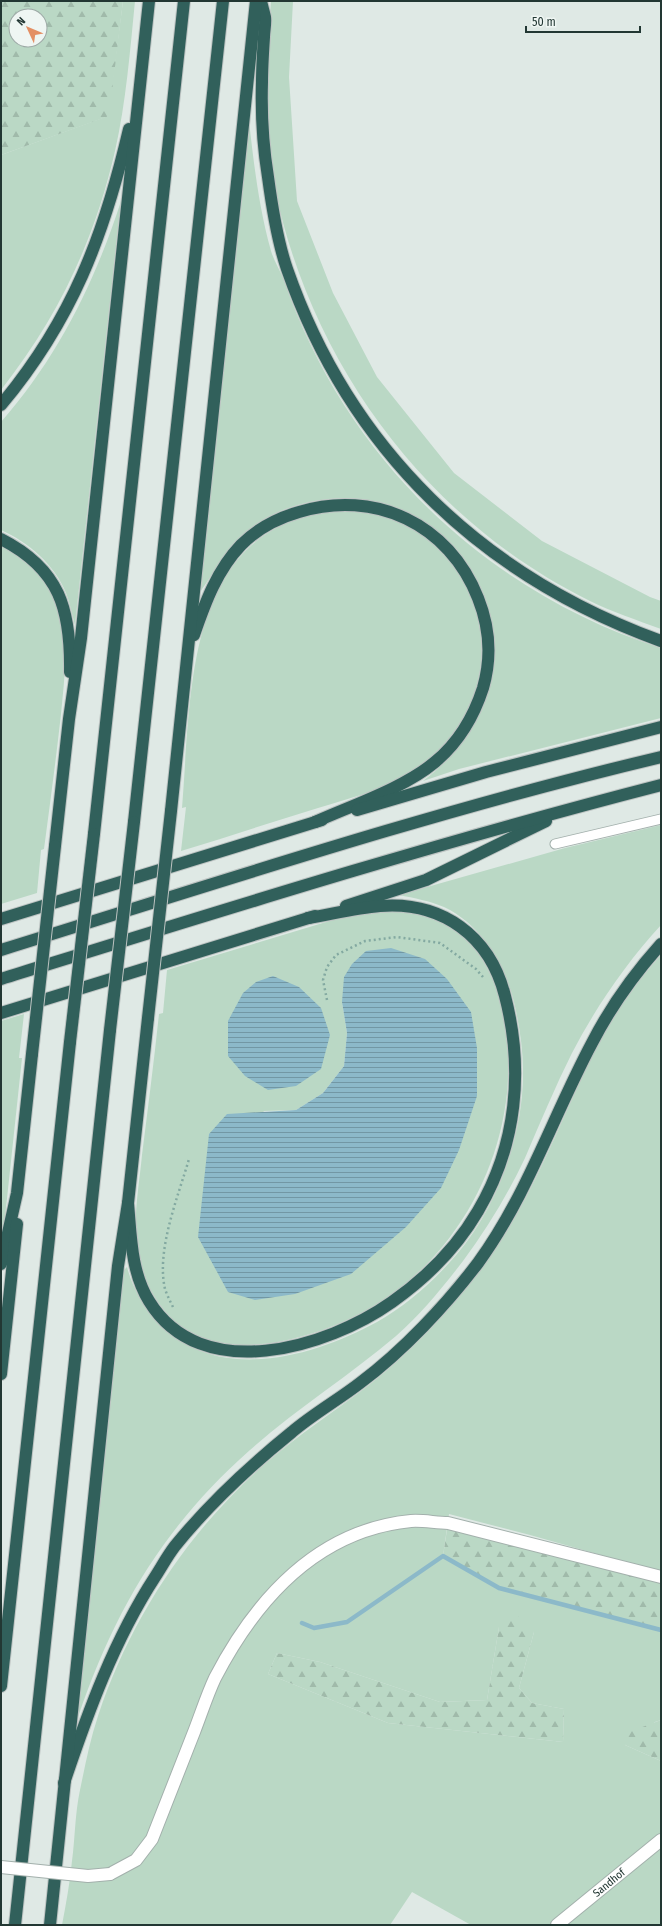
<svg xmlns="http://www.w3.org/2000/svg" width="662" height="1926" font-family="'Fira Sans Condensed',sans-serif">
  <defs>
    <pattern id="forest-firs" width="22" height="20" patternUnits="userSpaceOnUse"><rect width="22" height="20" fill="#bad8c5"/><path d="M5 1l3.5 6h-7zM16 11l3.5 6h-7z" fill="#a0baaa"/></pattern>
    <pattern id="water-rules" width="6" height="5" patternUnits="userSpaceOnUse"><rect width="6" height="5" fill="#8cb9c9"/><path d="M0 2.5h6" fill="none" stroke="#7297a4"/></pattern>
  </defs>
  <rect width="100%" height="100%" fill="#dfe9e5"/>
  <g fill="#bad8c5" fill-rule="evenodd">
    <path d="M123 1H135C130 51 126 102 115 151 94 242 58 317 1 390V155L108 116Z"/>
    <path d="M271 1H293L289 77 297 201 333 293 377 377 454 473 542 541 650 597 661 601V629C637 620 612 612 590 601 429 522 314 368 276 194 263 132 266 64 271 1Z"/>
    <path d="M249 121C254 165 259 208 271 251 274 261 280 270 284 280 344 456 485 592 661 648V718L459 769 423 781C452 759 477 729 488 693 517 598 445 501 347 498 316 498 284 506 258 523 232 541 218 567 200 592Z"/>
    <path d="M121 201 117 237 75 625C72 615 70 603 66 593 55 565 28 542 1 530V422C58 357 95 282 121 201Z"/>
    <path d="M345 510C354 511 364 511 373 513 413 521 453 553 469 591 500 662 472 735 407 775 380 791 347 799 318 808 272 822 227 837 181 851L186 807 182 808C192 686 184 521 345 510Z"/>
    <path d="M1 546C21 557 38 570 50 590 60 606 65 629 65 648 66 670 63 692 61 714 56 759 50 804 44 849L41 850 37 893 1 904Z"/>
    <path d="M661 825V925C626 963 596 1007 572 1053 555 1087 540 1123 525 1158 508 1194 487 1229 463 1261 443 1287 421 1314 396 1336 349 1376 296 1409 250 1450 164 1526 115 1609 78 1717L76 1716 113 1370 121 1273 127 1267C133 1290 144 1306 160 1324 218 1384 313 1357 377 1322 407 1305 435 1280 457 1254 498 1206 524 1133 523 1070 523 1050 520 1031 516 1011 508 970 484 926 444 907 430 901 414 898 399 895L565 848Z"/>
    <path d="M386 911C443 913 477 935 497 990 508 1022 510 1059 507 1093 501 1149 479 1202 443 1246 424 1269 398 1292 372 1307 330 1332 270 1350 222 1344 178 1339 145 1295 138 1254 132 1222 139 1187 142 1155 148 1108 154 1061 159 1014L163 1013 167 970 336 919 361 913ZM342 1002 406 1227 263 1111 296 1110 323 1093 344 1066 347 1033Z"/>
    <path d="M661 955V1572L530 1535 449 1514 443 1556 499 1588 661 1630V1720L655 1722 625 1745 661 1761V1925H471L412 1892 390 1925H62C66 1904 70 1882 72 1861 75 1838 75 1813 80 1790 85 1766 90 1740 98 1716 130 1619 189 1530 266 1463 298 1435 335 1411 369 1385 413 1350 454 1307 487 1261 529 1203 554 1137 584 1073 603 1031 630 989 661 955ZM499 1627 534 1632 519 1688 532 1703 564 1709 563 1742 388 1723 268 1674 277 1653 320 1662 440 1702 487 1700Z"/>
    <polygon points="24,1014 19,1058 22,1058 5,1217 1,1236 1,1021"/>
  </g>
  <g fill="url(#forest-firs)" fill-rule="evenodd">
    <path d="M1 1H123L109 116 1 155ZM16 16H40V40H16Z"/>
    <polygon points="448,1523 661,1577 661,1630 499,1588 443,1556"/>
    <polygon points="516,1614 534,1632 519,1688 532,1703 564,1709 563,1742 388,1723 268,1674 277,1653 320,1662 440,1702 487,1700 499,1627"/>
    <polygon points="661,1720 661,1761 625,1745 629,1732"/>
  </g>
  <g fill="url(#water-rules)">
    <polygon points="391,948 425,959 447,979 471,1012 477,1048 477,1096 459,1150 441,1188 406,1227 351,1274 295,1294 255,1300 228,1292 198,1237 209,1134 227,1114 296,1110 323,1093 344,1066 347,1033 342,1002 344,977 352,964 366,951"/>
    <polygon points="273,976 299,987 321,1008 330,1035 321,1069 296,1086 268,1090 245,1076 228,1056 228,1021 243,993 256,982"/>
  </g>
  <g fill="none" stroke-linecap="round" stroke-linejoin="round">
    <polyline stroke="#8cb9c9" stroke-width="4.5" points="302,1623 314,1628 347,1622 443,1556 499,1588 661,1630"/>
    <defs>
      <polyline id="service" points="555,844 661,819"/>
      <g id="minor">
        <path d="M110 1874 136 1860 152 1839C166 1803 180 1767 194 1732 201 1714 207 1695 215 1678 256 1599 318 1530 411 1521 423 1520 436 1523 448 1523L661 1577"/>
        <path id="s1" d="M557 1925 661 1840"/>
      </g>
      <g id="motorway">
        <path d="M261 1C262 6 264 12 265 17 266 23 264 31 264 37 263 52 262 67 262 82 261 113 263 146 268 177 272 207 277 240 287 269 350 450 482 576 661 641"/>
        <path d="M1 405C72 320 104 236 129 129"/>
        <path d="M1 539C60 569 71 610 70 672"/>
        <path d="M194 635C205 603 217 570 241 545 257 529 278 518 299 512 375 489 449 524 478 598 490 628 492 657 483 688 474 716 458 743 435 762 404 788 353 805 315 822"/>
        <polyline points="357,810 486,772 661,727"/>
        <polyline points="171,811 256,1"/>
        <polyline points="134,822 223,1"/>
        <polyline points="94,834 184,1"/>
        <polyline points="55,846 69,719 81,638 149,1"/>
        <polyline points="346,906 426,880 546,821"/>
        <polyline points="1,919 322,820"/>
        <path d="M1 950C220 882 438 810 661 757"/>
        <path d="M1 979C220 911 439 842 661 785"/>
        <polyline points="1,1013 315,916"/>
        <path d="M128 1203C131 1236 131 1272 149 1301 201 1386 327 1348 392 1302 426 1278 457 1247 478 1211 517 1145 524 1069 505 996 490 936 442 901 380 906 356 908 332 914 308 918"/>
        <polyline points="1,1264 17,1193 32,1054"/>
        <polyline points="1,1374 17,1224"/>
        <polyline points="1,1686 70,1042"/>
        <path d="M64 1783C88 1712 114 1640 155 1577 162 1566 168 1555 175 1546 209 1504 250 1466 292 1432 313 1414 338 1400 360 1383 403 1351 446 1305 478 1263 527 1196 553 1116 592 1043 610 1008 634 974 661 944"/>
        <polyline points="15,1925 110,1030"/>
        <polyline points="50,1925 118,1266 128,1203 148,1018"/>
      </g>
    </defs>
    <use href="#service" stroke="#a3b0ac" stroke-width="11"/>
    <use href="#minor" stroke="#a3b0ac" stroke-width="14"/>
    <use href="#motorway" stroke="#bdc3c2" stroke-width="14"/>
    <g stroke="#83a9a1" stroke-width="2.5" stroke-dasharray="2 3" stroke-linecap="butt">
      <polyline points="327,1000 323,980 327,967 336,955 365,941 397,937 440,943 476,969 483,977"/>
      <path d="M173 1307C170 1301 167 1295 165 1289 156 1250 178 1197 189 1159"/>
    </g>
    <use href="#service" stroke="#fff" stroke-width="9"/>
    <use href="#minor" stroke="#fff" stroke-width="12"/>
    <use href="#motorway" stroke="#31605b" stroke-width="12"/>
    <defs>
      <polyline id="minor-bridge" points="1,1867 88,1876 110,1874"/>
      <g id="motorway-bridge">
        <polyline points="148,1018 171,811"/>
        <polyline points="110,1030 134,822"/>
        <polyline points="70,1042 94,834"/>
        <polyline points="32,1054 55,846"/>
      </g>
    </defs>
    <use href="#minor-bridge" stroke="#a3b0ac" stroke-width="14" stroke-linecap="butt"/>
    <use href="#motorway-bridge" stroke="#bdc3c2" stroke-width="14" stroke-linecap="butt"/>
    <use href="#minor-bridge" stroke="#fff" stroke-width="12"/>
    <use href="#motorway-bridge" stroke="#31605b" stroke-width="12"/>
  </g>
  <g text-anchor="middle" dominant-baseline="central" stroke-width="3.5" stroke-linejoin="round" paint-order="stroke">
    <g font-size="11" fill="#223733" stroke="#eff6f3">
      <text stroke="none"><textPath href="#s1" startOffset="67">Sandhof</textPath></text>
    </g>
  </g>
  <rect width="662" height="1926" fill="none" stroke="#223733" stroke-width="4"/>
  <g transform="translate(28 28) rotate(314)"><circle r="19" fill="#eff6f3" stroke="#9daaa6"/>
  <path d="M0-3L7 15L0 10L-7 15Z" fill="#e38f63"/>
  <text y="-6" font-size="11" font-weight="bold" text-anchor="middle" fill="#223733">N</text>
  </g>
  <path d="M526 26v6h114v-6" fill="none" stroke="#223733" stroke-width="2"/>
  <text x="532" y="26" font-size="12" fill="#223733" stroke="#eff6f3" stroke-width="3" paint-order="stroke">50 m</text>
</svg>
